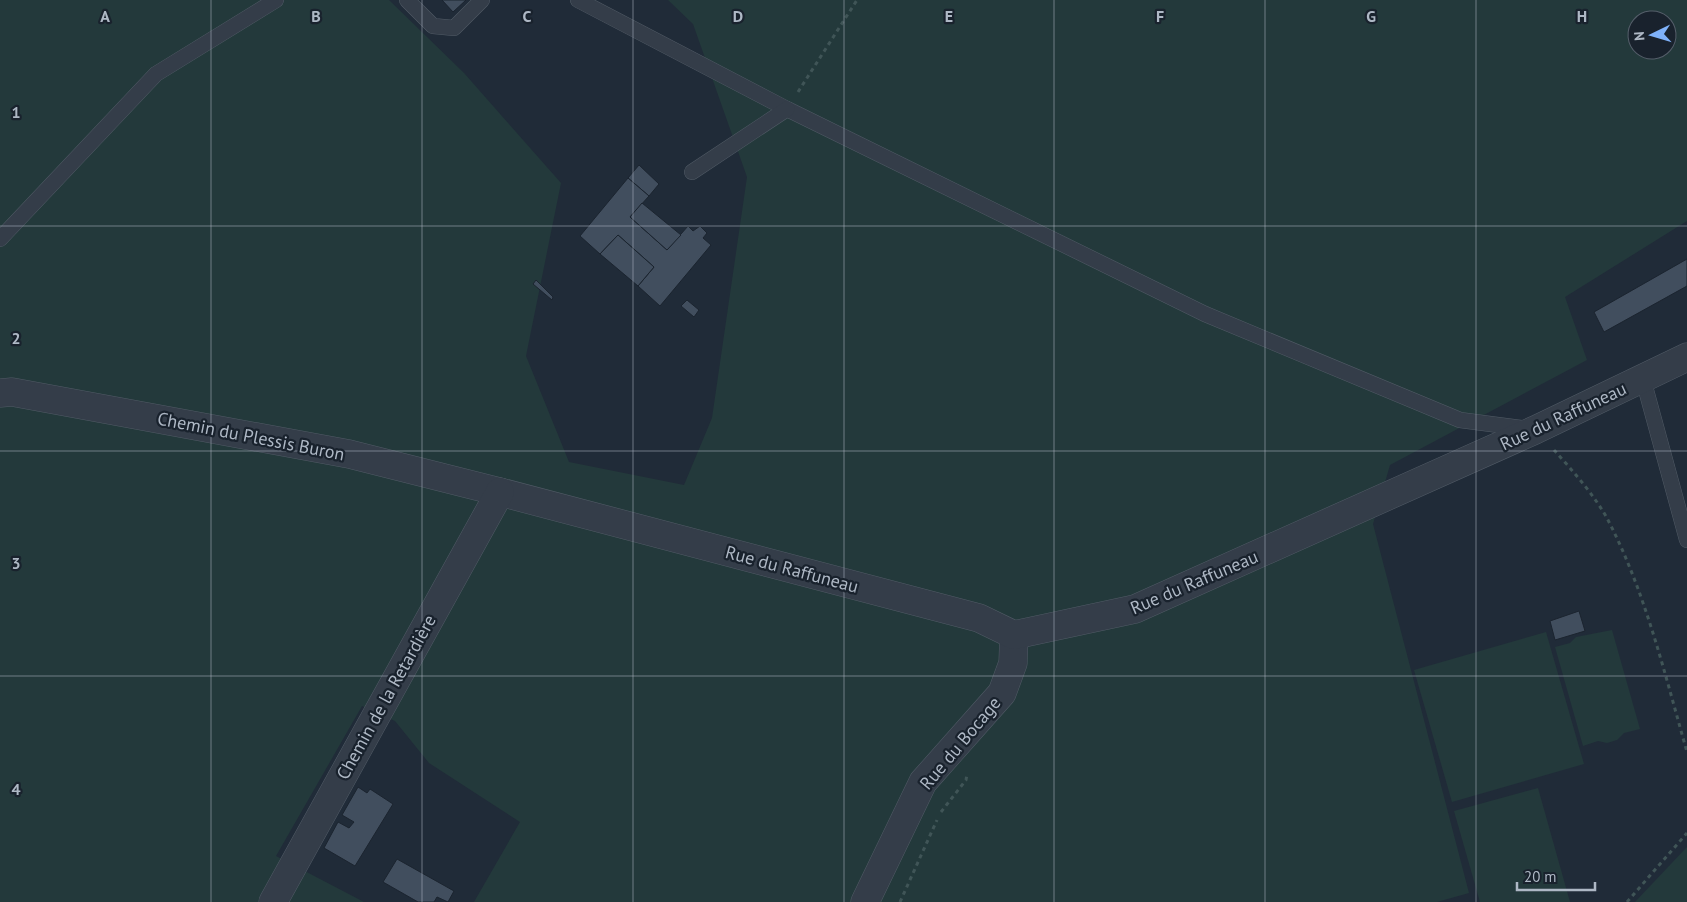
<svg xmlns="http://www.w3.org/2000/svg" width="1687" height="902" font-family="'PT Sans',sans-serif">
  <rect width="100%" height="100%" fill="#202b38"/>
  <g fill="#23393b" fill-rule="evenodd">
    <path d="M0 0H389L464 73 561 183 526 356 569 462 684 485 712 418 747 177 693 24 668 0H1687V221L1565 297 1587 360 1390 465 1373 524 1469 893 1437 902H474L520 822 429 763 395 721 362 706 276 856 364 902H0ZM1637 20H1667V50H1637Z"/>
    <polygon points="1612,630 1640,729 1624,733 1617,740 1607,743 1598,741 1583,746 1555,647 1570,643 1576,637"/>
    <polygon points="1546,632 1584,764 1452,802 1414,670"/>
    <polygon points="1538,788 1570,902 1480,902 1454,811"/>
    <polygon points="1687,847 1687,902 1635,902"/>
  </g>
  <g fill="#414e5e" stroke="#1b242f">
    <polygon points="442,0 466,0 453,12"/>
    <polygon points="639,165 659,184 649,196 628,178"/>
    <polygon points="628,178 649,196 630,217 667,250 688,226 693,231 700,226 707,233 703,238 711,245 660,306 638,286 654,267 618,235 600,254 580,236"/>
    <polygon points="642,203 681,235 667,250 630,217"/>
    <polygon points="618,235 654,267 638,286 600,254"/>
    <polygon points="1687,259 1687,286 1604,332 1594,312"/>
    <polygon points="536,280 553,297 552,300 533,284"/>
    <polygon points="687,300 699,310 694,317 681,306"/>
    <polygon points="1579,611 1585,631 1555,640 1550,621"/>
    <polygon points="358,787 367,793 370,789 393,804 355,866 324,848 338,822 349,828 354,822 342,815"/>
    <polygon points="397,859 454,891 448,902 437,897 434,902 418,902 383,882"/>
  </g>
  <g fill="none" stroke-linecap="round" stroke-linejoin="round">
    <defs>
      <g id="service">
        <polyline points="407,0 433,26 454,28 482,0"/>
        <polyline points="578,0 787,109 1205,314 1460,420 1529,429"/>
        <polyline points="692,172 787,109"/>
        <polyline points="0,239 156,74 276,0"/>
        <polyline points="1643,379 1687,540"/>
      </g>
      <polyline id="minor" points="865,902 923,782 1002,693 1013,663 1014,635"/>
      <g id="tertiary">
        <polyline points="0,393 12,392 349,454 500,492 979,618 1014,635 1135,609 1535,430 1687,357"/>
        <polyline points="273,902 500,492"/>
      </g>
    </defs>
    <use href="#service" stroke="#515b66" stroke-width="16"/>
    <use href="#minor" stroke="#515b66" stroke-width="29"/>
    <use href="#tertiary" stroke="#515b66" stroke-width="29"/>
    <g stroke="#405557" stroke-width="3" stroke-dasharray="4 4" stroke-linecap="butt">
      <polyline points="798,92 857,0"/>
      <path d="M1554 450C1572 470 1597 498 1609 522 1646 594 1665 675 1687 752"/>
      <polyline points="941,812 966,780 967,774"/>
      <polyline points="900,902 937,820"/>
      <polyline points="1627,902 1687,833"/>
    </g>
    <use href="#service" stroke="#343d49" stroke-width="15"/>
    <use href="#minor" stroke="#343d49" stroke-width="28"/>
    <use href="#tertiary" stroke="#343d49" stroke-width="28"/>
  </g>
  <path fill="none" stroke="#aeb8c5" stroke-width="1" stroke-opacity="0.55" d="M211 0V902M422 0V902M633 0V902M844 0V902M1054 0V902M1265 0V902M1476 0V902M0 226H1687M0 451H1687M0 676H1687"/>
  <g text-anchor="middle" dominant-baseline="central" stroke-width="4.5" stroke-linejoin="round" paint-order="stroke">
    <g font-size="18" fill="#aeb8c5" stroke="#19222d">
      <text transform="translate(1563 416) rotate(-25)">Rue du Raffuneau</text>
      <text transform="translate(251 436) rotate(11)">Chemin du Plessis Buron</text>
      <text transform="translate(792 569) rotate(15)">Rue du Raffuneau</text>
      <text transform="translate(1194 582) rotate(-23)">Rue du Raffuneau</text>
      <text transform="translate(386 697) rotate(-61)">Chemin de la Retardière</text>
      <text transform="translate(960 743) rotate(-50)">Rue du Bocage</text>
    </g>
  </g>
  <g font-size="16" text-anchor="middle" font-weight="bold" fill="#aeb8c5" stroke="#19222d" stroke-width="4.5" stroke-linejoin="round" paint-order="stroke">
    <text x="105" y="22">A</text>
    <text x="316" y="22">B</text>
    <text x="527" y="22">C</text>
    <text x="738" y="22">D</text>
    <text x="949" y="22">E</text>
    <text x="1160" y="22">F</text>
    <text x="1371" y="22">G</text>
    <text x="1582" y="22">H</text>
    <text x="16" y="118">1</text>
    <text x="16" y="344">2</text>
    <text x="16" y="569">3</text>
    <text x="16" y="795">4</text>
  </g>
  <g transform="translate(1652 35) rotate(265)"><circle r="24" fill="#19222d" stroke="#555e6a"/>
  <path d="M0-4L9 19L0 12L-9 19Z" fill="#7fb2fa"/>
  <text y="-8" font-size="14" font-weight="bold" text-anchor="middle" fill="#aeb8c5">N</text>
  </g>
  <path d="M1517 882v8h78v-8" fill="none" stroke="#aeb8c5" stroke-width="2.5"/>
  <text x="1524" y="882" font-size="15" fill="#aeb8c5" stroke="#19222d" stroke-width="4" paint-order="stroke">20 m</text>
</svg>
